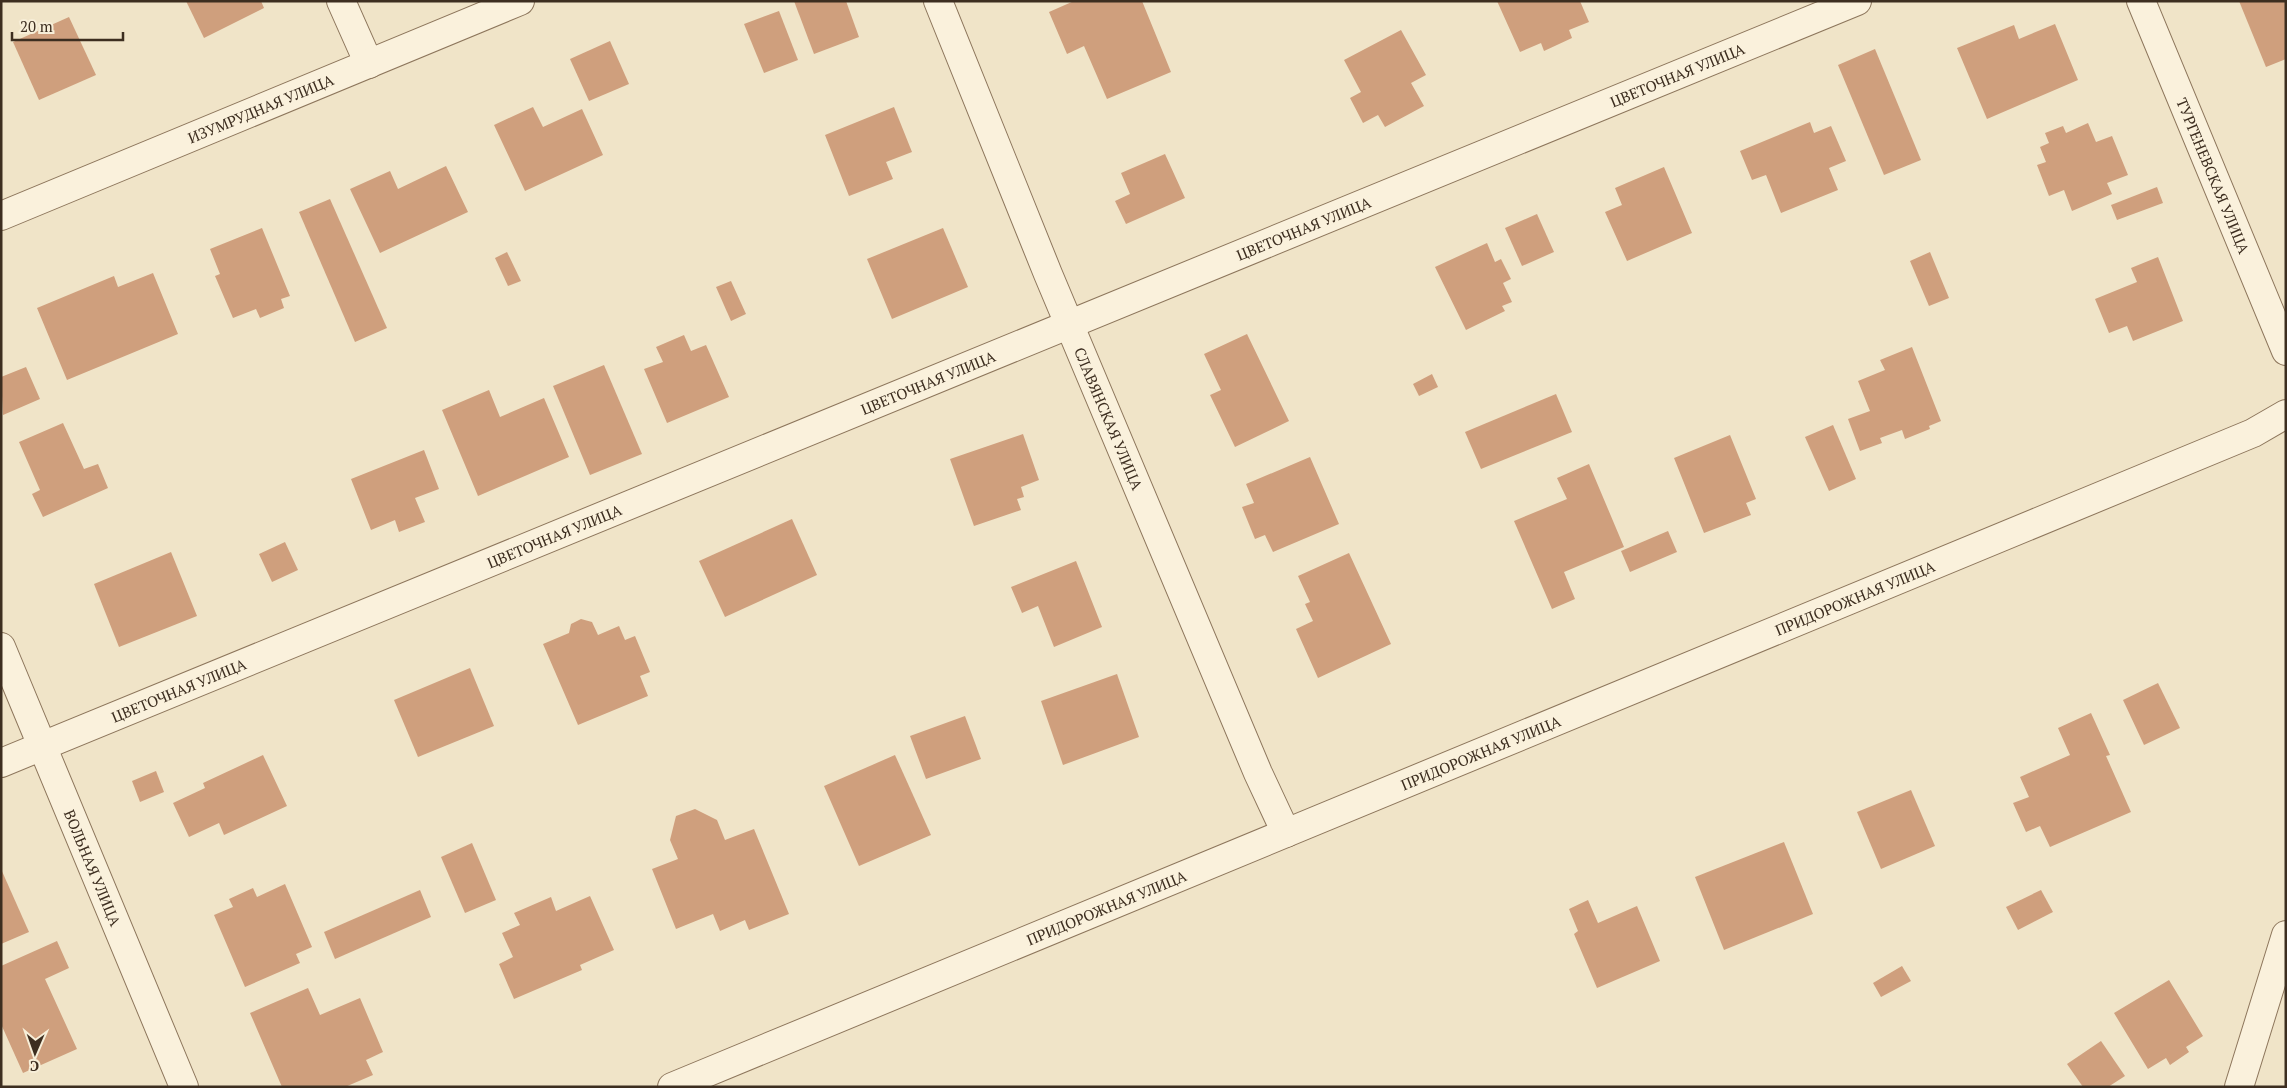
<svg xmlns="http://www.w3.org/2000/svg" width="2287" height="1088" font-family="'PT Serif',serif">
  <rect width="100%" height="100%" fill="#f0e4c8"/>
  <g fill="#cf9f7d">
    <polygon points="186,1 261,1 264,8 204,38"/>
    <polygon points="794,1 846,1 859,37 814,54"/>
    <polygon points="1074,1 1142,1 1171,72 1107,99 1084,46 1067,54 1049,12"/>
    <polygon points="1497,1 1580,1 1589,22 1569,30 1572,38 1544,51 1541,43 1520,52"/>
    <polygon points="2239,1 2286,1 2286,59 2266,67"/>
    <polygon points="779,11 798,60 764,73 744,24"/>
    <polygon points="69,17 96,75 39,100 13,42"/>
    <polygon points="2055,24 2078,80 1987,119 1957,48 2014,25 2019,39"/>
    <polygon points="1401,30 1426,75 1411,83 1424,106 1385,127 1378,115 1363,123 1350,98 1361,92 1344,60"/>
    <polygon points="610,41 629,84 589,101 570,59"/>
    <polygon points="1875,49 1921,160 1884,175 1838,65"/>
    <polygon points="533,107 543,127 582,109 603,155 525,191 494,125"/>
    <polygon points="894,107 912,152 886,162 893,179 849,196 825,135"/>
    <polygon points="1810,122 1814,133 1831,126 1846,161 1829,168 1838,190 1781,213 1766,175 1752,180 1740,151"/>
    <polygon points="2088,123 2096,142 2112,136 2128,175 2107,183 2112,194 2072,211 2064,190 2049,196 2037,165 2046,162 2040,147 2049,143 2045,133 2063,126 2066,133"/>
    <polygon points="1165,154 1185,198 1126,224 1115,201 1130,194 1121,173"/>
    <polygon points="446,166 468,212 380,253 350,189 390,171 398,189"/>
    <polygon points="1664,167 1692,233 1627,261 1605,212 1622,205 1615,188"/>
    <polygon points="2157,187 2163,203 2117,220 2111,205"/>
    <polygon points="330,199 387,328 355,342 299,212"/>
    <polygon points="1537,214 1554,252 1522,266 1505,228"/>
    <polygon points="262,228 290,296 281,299 284,308 260,318 256,309 233,318 215,276 220,274 210,249"/>
    <polygon points="943,228 968,287 892,319 867,259"/>
    <polygon points="1487,243 1495,262 1501,259 1511,279 1503,283 1512,302 1502,306 1505,311 1466,330 1435,267"/>
    <polygon points="507,252 521,281 508,286 495,258"/>
    <polygon points="1930,252 1949,298 1929,306 1910,261"/>
    <polygon points="2158,257 2183,321 2133,341 2127,326 2109,333 2095,299 2137,282 2131,268"/>
    <polygon points="153,273 178,334 67,380 37,308 114,276 118,287"/>
    <polygon points="731,281 746,314 731,321 716,287"/>
    <polygon points="1247,334 1289,421 1235,447 1210,395 1221,390 1204,354"/>
    <polygon points="684,335 691,351 706,345 729,397 667,423 644,369 663,362 656,347"/>
    <polygon points="1912,347 1941,421 1929,426 1930,429 1905,439 1902,430 1880,438 1882,443 1860,451 1848,419 1870,411 1858,381 1885,370 1880,360"/>
    <polygon points="604,365 642,454 590,475 553,386"/>
    <polygon points="26,367 40,399 3,415 1,377"/>
    <polygon points="1432,374 1438,387 1419,396 1413,384"/>
    <polygon points="489,390 500,417 544,398 569,457 478,496 442,410"/>
    <polygon points="1556,394 1572,432 1481,469 1465,432"/>
    <polygon points="63,423 84,469 98,464 108,488 43,517 32,494 40,490 19,442"/>
    <polygon points="1833,425 1856,479 1829,491 1805,437"/>
    <polygon points="1023,434 1039,480 1021,487 1024,497 1017,499 1021,510 974,526 950,459"/>
    <polygon points="1730,435 1756,499 1746,503 1751,515 1704,533 1674,458"/>
    <polygon points="424,450 439,489 415,498 425,522 399,532 395,520 371,530 351,479"/>
    <polygon points="1310,457 1339,524 1273,552 1265,535 1255,539 1242,507 1254,503 1246,484"/>
    <polygon points="1589,464 1624,547 1564,572 1575,599 1552,609 1514,521 1567,499 1557,478"/>
    <polygon points="792,519 817,575 725,617 699,561"/>
    <polygon points="1668,531 1677,552 1630,572 1621,551"/>
    <polygon points="285,542 298,570 272,582 259,554"/>
    <polygon points="171,552 197,616 119,647 94,584"/>
    <polygon points="1349,553 1391,644 1318,678 1296,629 1313,621 1305,604 1310,602 1298,576"/>
    <polygon points="1076,561 1102,627 1054,647 1038,606 1022,613 1011,587"/>
    <polygon points="581,619 592,622 598,635 619,626 625,640 635,636 650,672 640,676 648,696 578,725 543,644 569,633 571,624"/>
    <polygon points="470,668 494,726 418,757 394,700"/>
    <polygon points="1117,674 1139,737 1063,765 1041,701"/>
    <polygon points="2158,683 2180,728 2144,745 2123,700"/>
    <polygon points="2091,713 2110,755 2106,756 2131,812 2050,847 2040,826 2026,832 2013,803 2029,797 2020,777 2070,755 2058,728"/>
    <polygon points="965,716 981,759 926,779 910,736"/>
    <polygon points="263,755 287,806 224,835 219,823 189,837 173,803 205,788 203,783"/>
    <polygon points="895,755 931,835 859,866 824,786"/>
    <polygon points="156,771 164,792 140,802 132,781"/>
    <polygon points="1911,790 1935,846 1881,869 1857,812"/>
    <polygon points="695,809 717,820 725,840 754,829 789,914 749,930 745,920 720,931 713,914 676,929 652,869 678,859 670,840 676,816"/>
    <polygon points="1784,842 1813,914 1724,950 1695,877"/>
    <polygon points="472,843 496,900 465,913 441,857"/>
    <polygon points="1,869 29,932 1,944"/>
    <polygon points="285,884 312,947 296,954 300,963 245,987 214,915 233,907 229,899 253,888 257,897"/>
    <polygon points="420,890 431,917 335,959 324,932"/>
    <polygon points="2041,890 2053,912 2018,930 2006,907"/>
    <polygon points="590,896 614,950 580,965 582,970 514,999 499,964 513,957 502,933 520,925 514,913 551,897 556,911"/>
    <polygon points="1588,900 1598,923 1637,906 1660,961 1597,988 1574,934 1578,931 1569,909"/>
    <polygon points="57,941 69,968 45,979 77,1049 23,1073 1,1024 1,966"/>
    <polygon points="1902,966 1911,981 1881,997 1873,983"/>
    <polygon points="2169,980 2203,1036 2186,1047 2189,1052 2170,1065 2166,1058 2148,1069 2114,1013"/>
    <polygon points="308,988 320,1015 360,998 383,1052 366,1060 373,1075 345,1087 282,1087 250,1013"/>
    <polygon points="2101,1041 2125,1076 2108,1087 2083,1087 2067,1064"/>
  </g>
  <g fill="none" stroke-linecap="round" stroke-linejoin="round">
    <defs>
      <g id="minor">
        <polyline points="341,1 369,64"/>
        <path id="s1" d="M938 1 1048 274 1258 773 1286 833"/>
        <path id="s2" d="M2141 1 2286 351"/>
        <path id="s3" d="M1 216 520 1"/>
        <path id="s4" d="M1 647 184 1087"/>
        <path id="s5" d="M1 763 1857 1"/>
        <polyline points="2239,1087 2286,935"/>
      </g>
      <g id="tertiary">
        <path id="s6" d="M672 1087 2253 433 2286 414"/>
      </g>
    </defs>
    <use href="#minor" stroke="#8d765c" stroke-width="30"/>
    <use href="#tertiary" stroke="#8d765c" stroke-width="30"/>
    <use href="#minor" stroke="#faf1dc" stroke-width="28"/>
    <use href="#tertiary" stroke="#faf1dc" stroke-width="28"/>
  </g>
  <g text-anchor="middle" dominant-baseline="central" stroke-width="4" stroke-linejoin="round" paint-order="stroke">
    <g font-size="15" fill="#3d2e20" stroke="#f7eed8">
      <text stroke="none"><textPath href="#s5" startOffset="1812">ЦВЕТОЧНАЯ УЛИЦА</textPath></text>
      <text stroke="none"><textPath href="#s3" startOffset="281">ИЗУМРУДНАЯ УЛИЦА</textPath></text>
      <text stroke="none"><textPath href="#s2" startOffset="189">ТУРГЕНЕВСКАЯ УЛИЦА</textPath></text>
      <text stroke="none"><textPath href="#s5" startOffset="1408">ЦВЕТОЧНАЯ УЛИЦА</textPath></text>
      <text stroke="none"><textPath href="#s5" startOffset="1002">ЦВЕТОЧНАЯ УЛИЦА</textPath></text>
      <text stroke="none"><textPath href="#s1" startOffset="451">СЛАВЯНСКАЯ УЛИЦА</textPath></text>
      <text stroke="none"><textPath href="#s5" startOffset="598">ЦВЕТОЧНАЯ УЛИЦА</textPath></text>
      <text stroke="none"><textPath href="#s6" startOffset="1280">ПРИДОРОЖНАЯ УЛИЦА</textPath></text>
      <text stroke="none"><textPath href="#s5" startOffset="192">ЦВЕТОЧНАЯ УЛИЦА</textPath></text>
      <text stroke="none"><textPath href="#s6" startOffset="875">ПРИДОРОЖНАЯ УЛИЦА</textPath></text>
      <text stroke="none"><textPath href="#s4" startOffset="239">ВОЛЬНАЯ УЛИЦА</textPath></text>
      <text stroke="none"><textPath href="#s6" startOffset="470">ПРИДОРОЖНАЯ УЛИЦА</textPath></text>
    </g>
  </g>
  <rect width="2287" height="1088" fill="none" stroke="#3d2e20" stroke-width="5"/>
  <g transform="translate(35 1053) rotate(182)" stroke="#f7eed8" stroke-width="4" paint-order="stroke">
  <path d="M0-4L9 19L0 12L-9 19Z" fill="#3d2e20"/>
  <text y="-8" font-size="14" font-weight="bold" text-anchor="middle" fill="#3d2e20">С</text>
  </g>
  <path d="M12 32v8h111v-8" fill="none" stroke="#3d2e20" stroke-width="2.5"/>
  <text x="20" y="32" font-size="15" fill="#3d2e20" stroke="#f7eed8" stroke-width="4" paint-order="stroke">20 m</text>
</svg>
